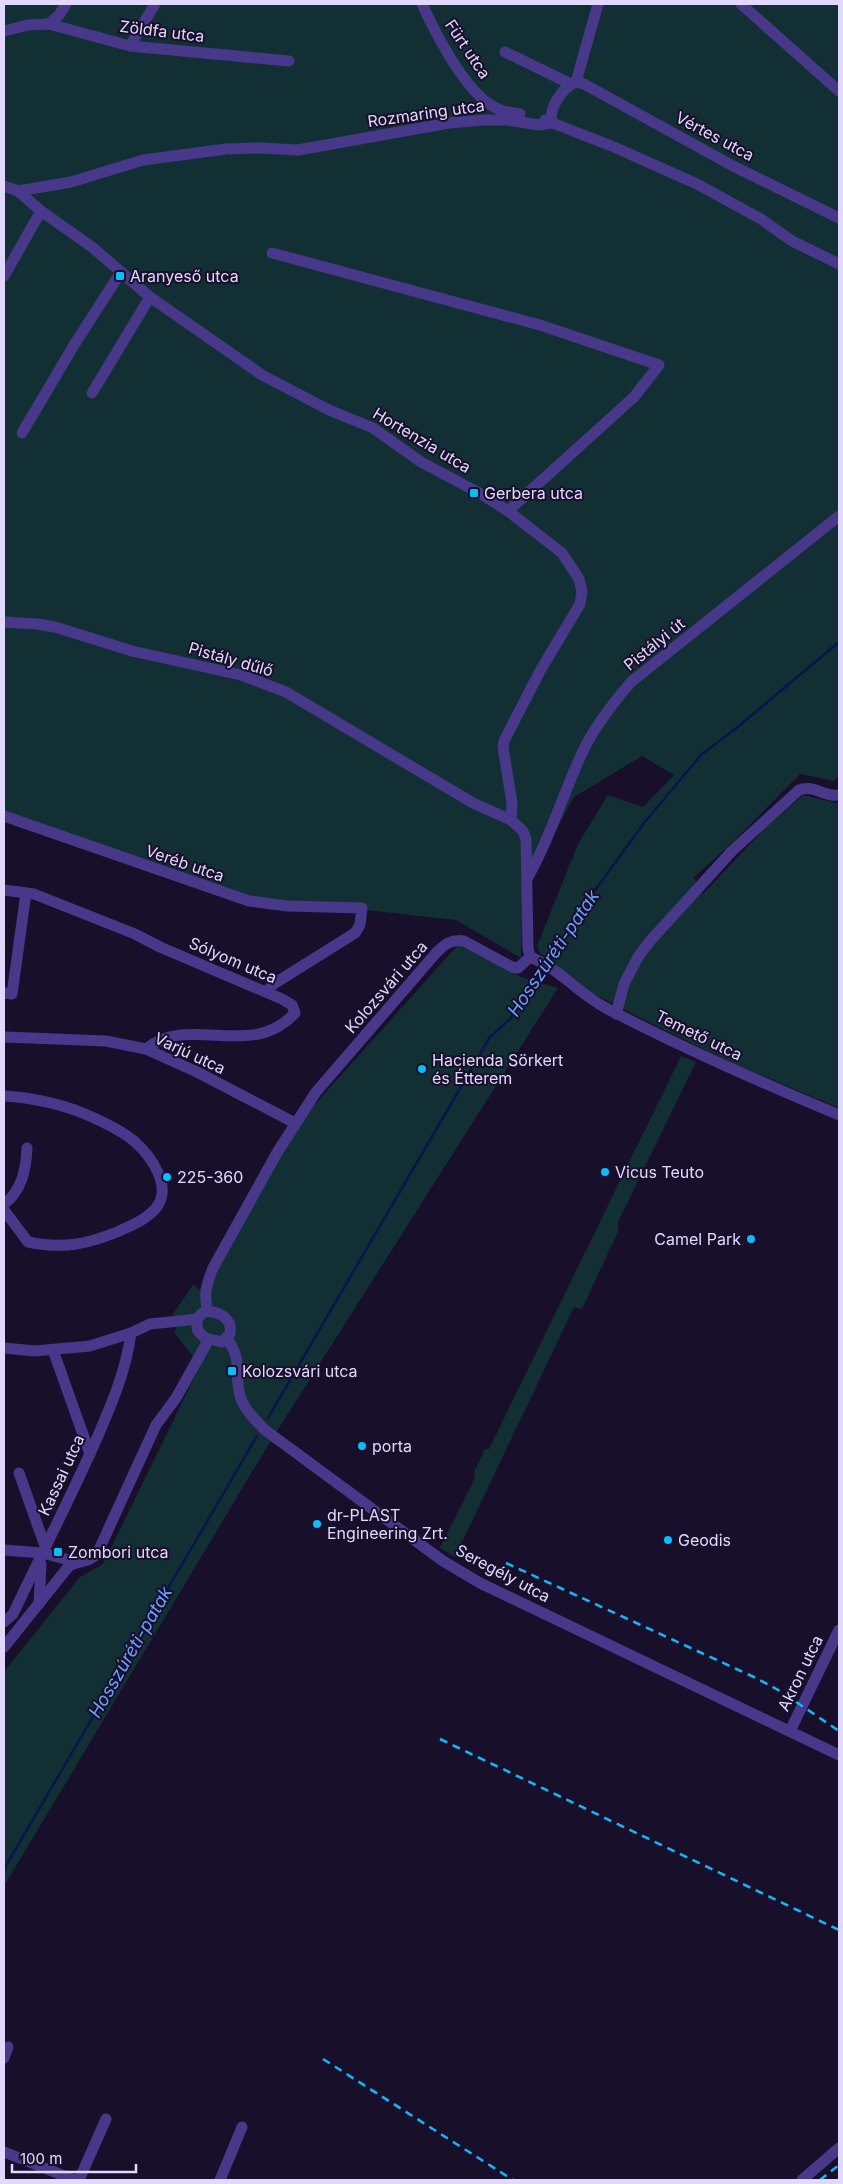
<svg xmlns="http://www.w3.org/2000/svg" width="843" height="2184" font-family="Inter,sans-serif">
  <rect width="100%" height="100%" fill="#180f2a"/>
  <g fill="#123034">
    <polygon points="4,4 839,4 839,775 834,781 800,774 733,842 694,877 703,894 766,827 803,795 836,803 839,802 839,1108 737,1065 652,1024 594,994 540,953 537,946 578,844 608,795 643,807 674,775 642,756 574,797 523,890 521,958 456,920 357,909 247,903 4,819"/>
    <polygon points="457,946 464,946 521,977 558,988 270,1442 4,1886 4,1672 80,1577 103,1564 200,1366 174,1332 183,1317 172,1315 194,1284 199,1290 299,1122"/>
    <polygon points="681,1056 696,1062 618,1222 618,1232 582,1309 574,1307 455,1557 440,1548 474,1480 475,1470 485,1449 489,1449"/>
  </g>
  <g fill="none" stroke-linecap="round" stroke-linejoin="round">
    <g stroke="#081649" stroke-width="2.5">
      <polyline points="548,961 593,893 644,823 701,755 739,726 839,642"/>
      <polyline points="268,1418 490,1037 510,1019 543,968"/>
      <polyline points="4,1869 257,1436"/>
    </g>
    <g stroke="#48388a" stroke-width="11">
      <path d="M422 4C436 34 466 95 498 109 505 112 513 113 520 114"/>
      <polyline points="741,4 839,91"/>
      <polyline points="49,24 59,15 66,4"/>
      <polyline points="4,31 28,25 49,24 130,46 289,61"/>
      <polyline points="130,46 155,4"/>
      <polyline points="505,52 571,84"/>
      <polyline points="576,82 584,84 733,166 839,218"/>
      <polyline points="545,120 614,147 697,184 761,219 792,241 839,264"/>
      <path d="M552 123C548 108 563 87 576 82L598 4"/>
      <polyline points="4,186 18,191 41,211 92,247 150,297 262,375 329,410 373,428 421,462 483,495 508,511 562,553 579,579 582,591 580,604 540,671 504,741 503,747 512,803 511,820"/>
      <polyline points="18,191 71,182 143,160 226,149 260,148 298,150 449,123 484,120 507,120 539,125 552,123"/>
      <polyline points="272,253 540,325 659,365 634,397 508,511"/>
      <polyline points="4,276 41,211"/>
      <polyline points="92,393 150,297"/>
      <polyline points="22,433 74,345 121,272"/>
      <polyline points="4,622 37,624 55,627 132,651 241,675 286,692 473,803 511,820 523,831 526,839 528,948 530,957"/>
      <polyline points="4,816 249,901 287,906 362,908 360,925 355,933 272,985 267,992"/>
      <path d="M528 877C551 837 563 793 583 751 595 726 613 703 631 682L839 516"/>
      <path d="M4 890 34 894 135 934 160 947 282 999 292 1005 295 1013C251 1061 189 1013 146 1049"/>
      <path d="M530 957C559 968 579 994 606 1008 682 1048 760 1082 839 1115"/>
      <polyline points="4,993 12,994 26,893"/>
      <path d="M616 1014 624 984 638 957 650 941 732 851 799 790C814 784 825 798 839 795"/>
      <polyline points="4,1037 106,1041 146,1049 197,1072 295,1123"/>
      <path d="M4 1096C28 1097 62 1104 85 1114 99 1120 124 1132 135 1142 151 1156 173 1187 156 1208 146 1220 130 1226 117 1232 85 1245 62 1249 28 1242L4 1210"/>
      <path d="M4 1204C22 1191 26 1169 27 1148"/>
      <path d="M208 1311C203 1295 207 1283 213 1268L278 1151 316 1092 436 953C445 944 451 939 464 941L512 967 518 968 530 957"/>
      <path d="M208 1311C221 1313 233 1319 230 1334L222 1342 205 1338 198 1331C195 1322 198 1313 208 1311Z"/>
      <path d="M227 1339C244 1360 233 1377 241 1399 246 1411 256 1421 265 1430L443 1561 480 1583 839 1755"/>
      <polyline points="4,1348 35,1351 90,1346 131,1333 150,1324 198,1319"/>
      <polyline points="53,1350 90,1454"/>
      <polyline points="19,1473 45,1546"/>
      <polyline points="4,1550 42,1553 77,1562"/>
      <polyline points="39,1604 41,1564"/>
      <path d="M4 1622 13 1614C41 1555 71 1497 97 1438 112 1403 126 1371 131 1333"/>
      <path d="M4 1647 69 1566C78 1561 90 1562 97 1554L156 1425 176 1398 209 1339"/>
      <polyline points="790,1731 839,1630"/>
      <polyline points="4,2058 8,2047"/>
      <polyline points="4,2152 75,2180"/>
      <polyline points="79,2180 106,2119"/>
      <polyline points="220,2180 242,2127"/>
      <polyline points="802,2180 839,2148"/>
    </g>
    <g stroke="#04bfff" stroke-width="2.5" stroke-dasharray="8 6" stroke-linecap="butt">
      <polyline points="506,1563 756,1678 780,1691 839,1731"/>
      <polyline points="440,1739 839,1930"/>
      <polyline points="323,2059 513,2180"/>
      <polyline points="820,2180 839,2165"/>
    </g>
  </g>
  <g fill="#04bfff" stroke="#180f2a" stroke-width="2">
    <rect x="115" y="271" width="10" height="10" rx="2.5"/>
    <rect x="469" y="488" width="10" height="10" rx="2.5"/>
    <circle cx="422" cy="1069" r="5"/>
    <circle cx="605" cy="1172" r="5"/>
    <circle cx="167" cy="1177" r="5"/>
    <circle cx="751" cy="1239" r="5"/>
    <rect x="227" y="1366" width="10" height="10" rx="2.5"/>
    <circle cx="362" cy="1446" r="5"/>
    <circle cx="317" cy="1524" r="5"/>
    <circle cx="668" cy="1540" r="5"/>
    <rect x="53" y="1547" width="10" height="10" rx="2.5"/>
  </g>
  <g text-anchor="middle" dominant-baseline="central" stroke-width="4" stroke-linejoin="round" paint-order="stroke">
    <g font-size="16" fill="#e2d8ff" stroke="#180f2a">
      <text transform="translate(162 31) rotate(7)">Zöldfa utca</text>
      <text transform="translate(468 49) rotate(56)">Fürt utca</text>
      <text transform="translate(426 113) rotate(-8)">Rozmaring utca</text>
      <text transform="translate(715 136) rotate(28)">Vértes utca</text>
      <text transform="translate(422 440) rotate(31)">Hortenzia utca</text>
      <text transform="translate(654 644) rotate(-39)">Pistályi út</text>
      <text transform="translate(231 659) rotate(16)">Pistály dűlő</text>
      <text transform="translate(185 863) rotate(19)">Veréb utca</text>
      <text transform="translate(233 960) rotate(23)">Sólyom utca</text>
      <text transform="translate(386 987) rotate(-49)">Kolozsvári utca</text>
      <text transform="translate(699 1035) rotate(26)">Temető utca</text>
      <text transform="translate(190 1053) rotate(25)">Varjú utca</text>
      <text transform="translate(61 1475) rotate(-65)">Kassai utca</text>
      <text transform="translate(503 1573) rotate(28)">Seregély utca</text>
      <text transform="translate(800 1673) rotate(-64)">Akron utca</text>
    </g>
    <g font-size="16" fill="#e2d8ff" stroke="#180f2a" text-anchor="start">
      <text x="130" y="276">Aranyeső utca</text>
      <text x="484" y="493">Gerbera utca</text>
      <text x="432" y="1060">Hacienda Sörkert<tspan x="432" dy="18">és Étterem</tspan></text>
      <text x="615" y="1172">Vicus Teuto</text>
      <text x="177" y="1177">225-360</text>
      <text x="741" y="1239" text-anchor="end">Camel Park</text>
      <text x="242" y="1371">Kolozsvári utca</text>
      <text x="372" y="1446">porta</text>
      <text x="327" y="1515">dr-PLAST<tspan x="327" dy="18">Engineering Zrt.</tspan></text>
      <text x="678" y="1540">Geodis</text>
      <text x="68" y="1552">Zombori utca</text>
    </g>
    <g font-size="18" font-style="italic" fill="#66a0ff" stroke="#180f2a">
      <text transform="translate(553 953) rotate(-56)">Hosszúréti-patak</text>
      <text transform="translate(130 1652) rotate(-60)">Hosszúréti-patak</text>
    </g>
  </g>
  <rect width="843" height="2184" fill="none" stroke="#e2d8ff" stroke-width="10"/>
  <path d="M12 2164v8h124v-8" fill="none" stroke="#e2d8ff" stroke-width="2.5"/>
  <text x="20" y="2164" font-size="15" fill="#e2d8ff" stroke="#180f2a" stroke-width="4" paint-order="stroke">100 m</text>
</svg>
